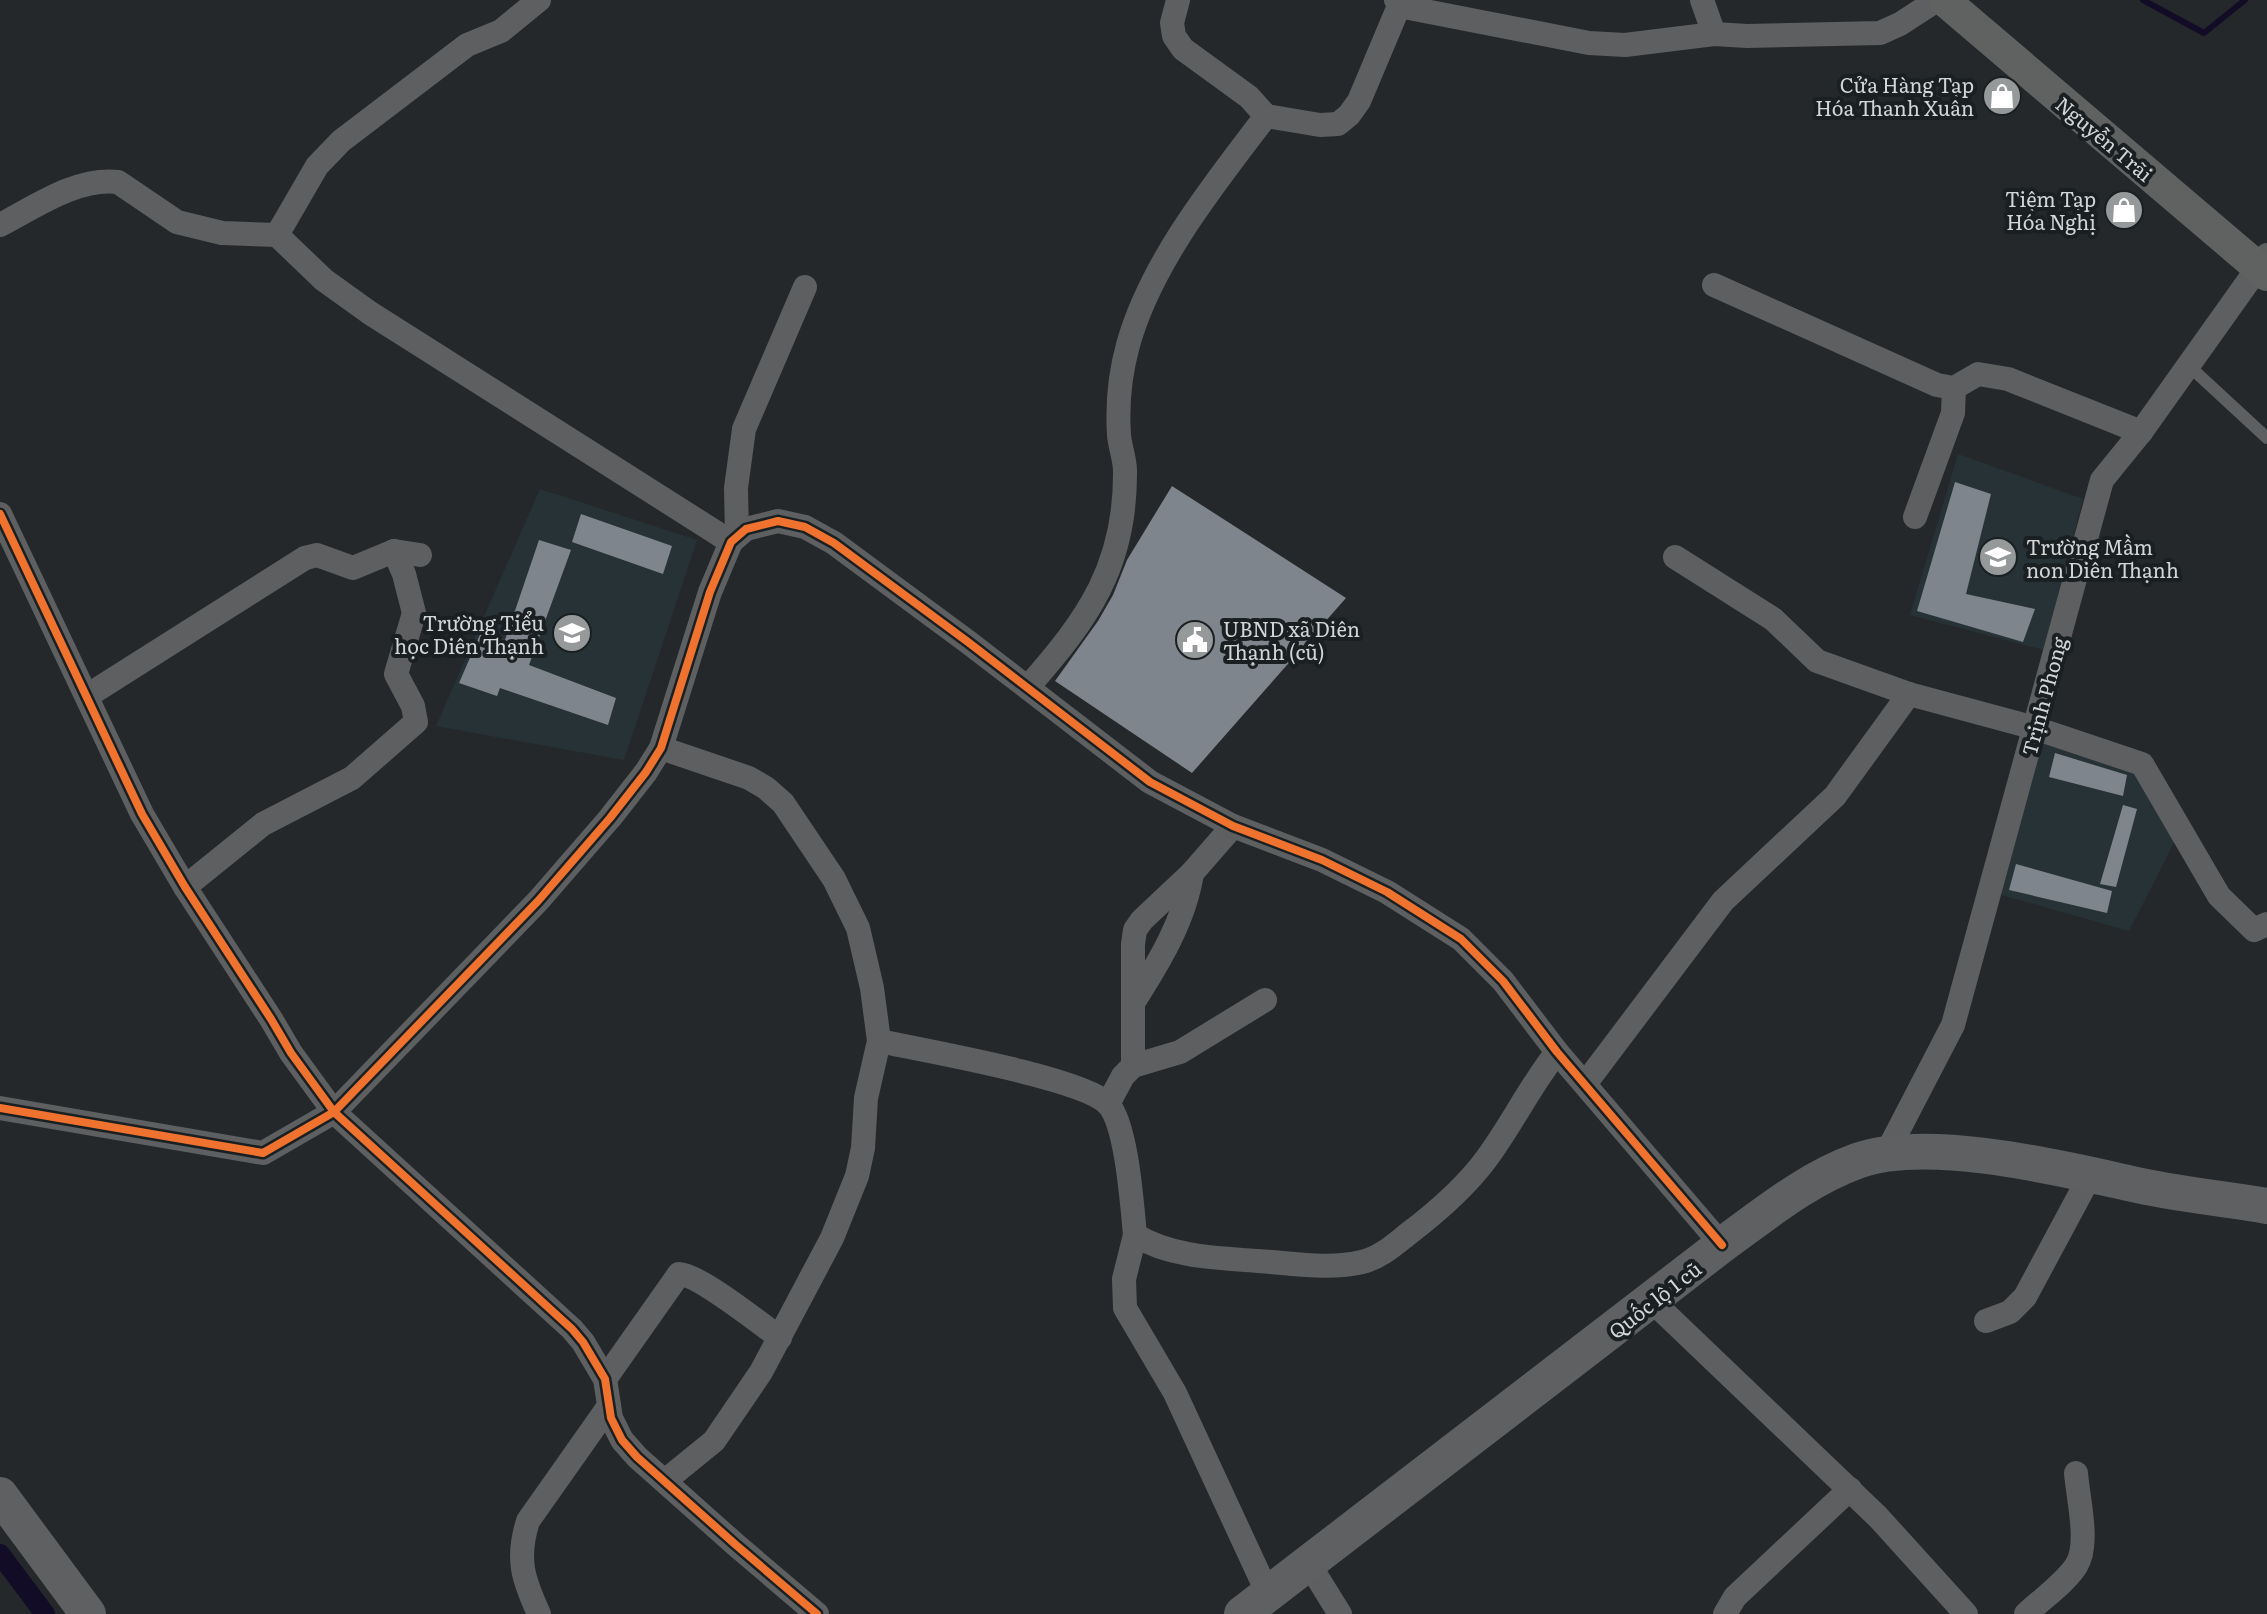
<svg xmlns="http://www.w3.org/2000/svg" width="2267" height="1614" font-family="Literata,serif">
  <rect width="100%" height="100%" fill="#25282a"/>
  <g fill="#273237">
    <polygon points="1958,454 2083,499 2044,650 1910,615"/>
    <polygon points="540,489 697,540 624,760 436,726"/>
    <polygon points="2039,741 2132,768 2176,839 2129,931 1998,894"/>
  </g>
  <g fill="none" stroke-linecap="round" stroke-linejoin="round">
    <polyline stroke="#120c26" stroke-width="6" points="2143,0 2204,33 2245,0"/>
    <polyline stroke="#120c26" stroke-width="20" points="0,1554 45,1614"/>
  </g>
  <g fill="#7f858d">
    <polygon points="1955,482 1991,494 1966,594 2035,609 2023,642 1917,611"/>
    <polygon points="1172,486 1346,598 1192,773 1055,681 1098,621 1113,595 1127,560"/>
    <polygon points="581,514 672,546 663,574 572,542"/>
    <polygon points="539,540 571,550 529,665 616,698 608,725 500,688 497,696 459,683 482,630 505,640"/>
    <polygon points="2055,753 2127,775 2123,796 2049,777"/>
    <polygon points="2123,805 2137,809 2116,887 2100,884"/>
    <polygon points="2016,864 2112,891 2107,913 2009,890"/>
  </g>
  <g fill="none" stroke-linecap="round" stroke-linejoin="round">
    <polyline stroke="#5d5f60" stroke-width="12" points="2188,365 2267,438"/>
    <g stroke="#5d5f60" stroke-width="24">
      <polyline points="1178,0 1172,23 1174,36 1183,49 1249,97 1266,116"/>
      <polyline points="1702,0 1714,34"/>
      <polyline points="1399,6 1589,43 1625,45 1714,34 1747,36 1880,33 1900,24 1937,0"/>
      <path d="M0 225C35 207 77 177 118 182L177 222 222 233 277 235 317 166 341 141 467 45 501 31 539 0"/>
      <polyline points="277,235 324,280 370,313 731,542"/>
      <polyline points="1714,285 1937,385 1954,388 1978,374 2008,379 2141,432"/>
      <polyline points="0,514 142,814 185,887 271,1019 291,1053 334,1112 572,1329 583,1342 605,1379 611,1418 622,1440 637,1457 736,1545 817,1614"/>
      <polyline points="1915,517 1953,413 1954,388"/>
      <polyline points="737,536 736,488 744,429 805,287"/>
      <polyline points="1675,557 1773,619 1817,661 1909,694 2035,728 2142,764 2219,896 2254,930 2267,924"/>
      <path d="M1028 687C1088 619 1126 566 1125 471 1125 459 1120 447 1119 435 1117 405 1120 374 1128 345 1151 262 1215 183 1266 116L1320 125 1338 124 1349 115 1359 101 1399 6 1396 0"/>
      <polyline points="87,696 305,558 317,555 353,568 394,551 420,555"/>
      <polyline points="661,748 749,778 766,788 783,803 834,879 858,928 872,988 879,1041 866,1098 863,1148 857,1176 832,1238 761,1372 714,1441 666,1480"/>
      <polyline points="185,887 263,824 352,778 416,722 413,706 396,674 414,613 404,574 394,551"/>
      <path d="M1133 1003C1158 964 1185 920 1192 873"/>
      <path d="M879 1041C921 1050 1083 1078 1108 1104 1127 1125 1132 1205 1135 1235 1170 1257 1218 1258 1258 1261 1291 1263 1329 1270 1362 1262 1380 1258 1394 1245 1408 1234 1437 1212 1465 1188 1487 1158 1512 1124 1530 1086 1557 1052"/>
      <polyline points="1133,1066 1133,944 1135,930 1142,920 1192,873 1233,826"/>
      <polyline points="1585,1084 1723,901 1835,796 1909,694"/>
      <polyline points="1108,1104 1123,1076 1133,1066 1180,1052 1265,1000"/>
      <polyline points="0,1108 263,1153 334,1112 538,901 610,818 646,772 661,748 710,592 731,542 746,529 778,521 805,527 834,543 968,642 1150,782 1233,826 1322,860 1387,892 1461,939 1503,981 1557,1052 1722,1245"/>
      <polyline points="1886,1154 1953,1025 2102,480 2141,432 2267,255"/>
      <polyline points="1135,1235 1124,1279 1125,1308 1175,1393 1268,1594"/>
      <polyline points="1652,1301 1878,1517 1966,1614"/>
      <polyline points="1986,1321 2010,1312 2025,1297 2091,1174"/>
      <path d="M605 1379 679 1274C698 1274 761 1324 780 1338"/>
      <polyline points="1309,1564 1340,1614"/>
      <path d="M539 1614C523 1579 516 1559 528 1521L609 1406"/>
      <polyline points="1725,1614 1735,1597 1850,1489"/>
      <path d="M2026 1614C2042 1599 2064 1584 2076 1566 2090 1545 2078 1499 2076 1473"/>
    </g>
    <polyline stroke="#606262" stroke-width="32" points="1944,0 2267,275"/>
    <g stroke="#5e6061" stroke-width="36">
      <polyline points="0,1495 88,1614"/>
      <path d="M1242 1614 1722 1245C1765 1214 1807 1179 1857 1161 1926 1136 2056 1167 2128 1183 2174 1194 2221 1198 2267 1206"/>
    </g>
    <defs>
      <g id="cycleway">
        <polyline points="0,514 142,814 185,887 271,1019 291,1053 334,1112 572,1329 583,1342 605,1379 611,1418 622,1440 637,1457 736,1545 817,1614"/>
        <polyline points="0,1108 263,1153 334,1112 538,901 610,818 646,772 661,748 710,592 731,542 746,529 778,521 805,527 834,543 968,642 1150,782 1233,826 1322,860 1387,892 1461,939 1503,981 1557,1052 1722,1245"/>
      </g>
    </defs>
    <use href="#cycleway" stroke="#1a2022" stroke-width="13"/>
    <use href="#cycleway" stroke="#ef722f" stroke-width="8"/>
  </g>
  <defs>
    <symbol id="shop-disc" viewBox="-11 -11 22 22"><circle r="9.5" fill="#95999a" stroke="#1a2022"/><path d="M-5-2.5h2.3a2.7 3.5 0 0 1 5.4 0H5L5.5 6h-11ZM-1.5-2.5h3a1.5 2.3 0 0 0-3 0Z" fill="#fff"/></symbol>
    <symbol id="school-disc" viewBox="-11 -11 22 22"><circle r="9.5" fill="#95999a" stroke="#1a2022"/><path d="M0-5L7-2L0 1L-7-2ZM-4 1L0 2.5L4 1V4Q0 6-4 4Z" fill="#fff"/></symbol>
    <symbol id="civic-disc" viewBox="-11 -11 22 22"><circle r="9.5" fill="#95999a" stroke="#1a2022"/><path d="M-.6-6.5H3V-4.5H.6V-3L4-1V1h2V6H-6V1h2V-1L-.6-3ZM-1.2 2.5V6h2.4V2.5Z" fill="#fff"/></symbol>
  </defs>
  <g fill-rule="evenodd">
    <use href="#shop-disc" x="1980" y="74" width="44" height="44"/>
    <use href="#shop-disc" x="2102" y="188" width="44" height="44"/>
    <use href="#school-disc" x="1976" y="535" width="44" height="44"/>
    <use href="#school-disc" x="550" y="611" width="44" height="44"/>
    <use href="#civic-disc" x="1173" y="618" width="44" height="44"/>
  </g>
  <g text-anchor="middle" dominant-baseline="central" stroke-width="8" stroke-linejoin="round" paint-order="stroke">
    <g font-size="20" fill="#d2d6d7" stroke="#1a2022" text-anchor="end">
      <text x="1974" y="84">Cửa Hàng Tạp<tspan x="1974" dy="23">Hóa Thanh Xuân</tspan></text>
      <text x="2096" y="198">Tiệm Tạp<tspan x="2096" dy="23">Hóa Nghị</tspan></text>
      <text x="2026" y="546" text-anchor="start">Trường Mầm<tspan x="2026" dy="23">non Diên Thạnh</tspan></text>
      <text x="544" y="622">Trường Tiểu<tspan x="544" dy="23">học Diên Thạnh</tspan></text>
      <text x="1223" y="628" text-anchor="start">UBND xã Diên<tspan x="1223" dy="23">Thạnh (cũ)</tspan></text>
    </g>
    <g font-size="20" fill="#d2d6d7" stroke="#1a2022">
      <text transform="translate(2105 138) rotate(40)">Nguyễn Trãi</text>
      <text transform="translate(2043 696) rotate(-75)">Trịnh Phong</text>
      <text transform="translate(1654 1299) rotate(-38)">Quốc lộ 1 cũ</text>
    </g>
  </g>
</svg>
